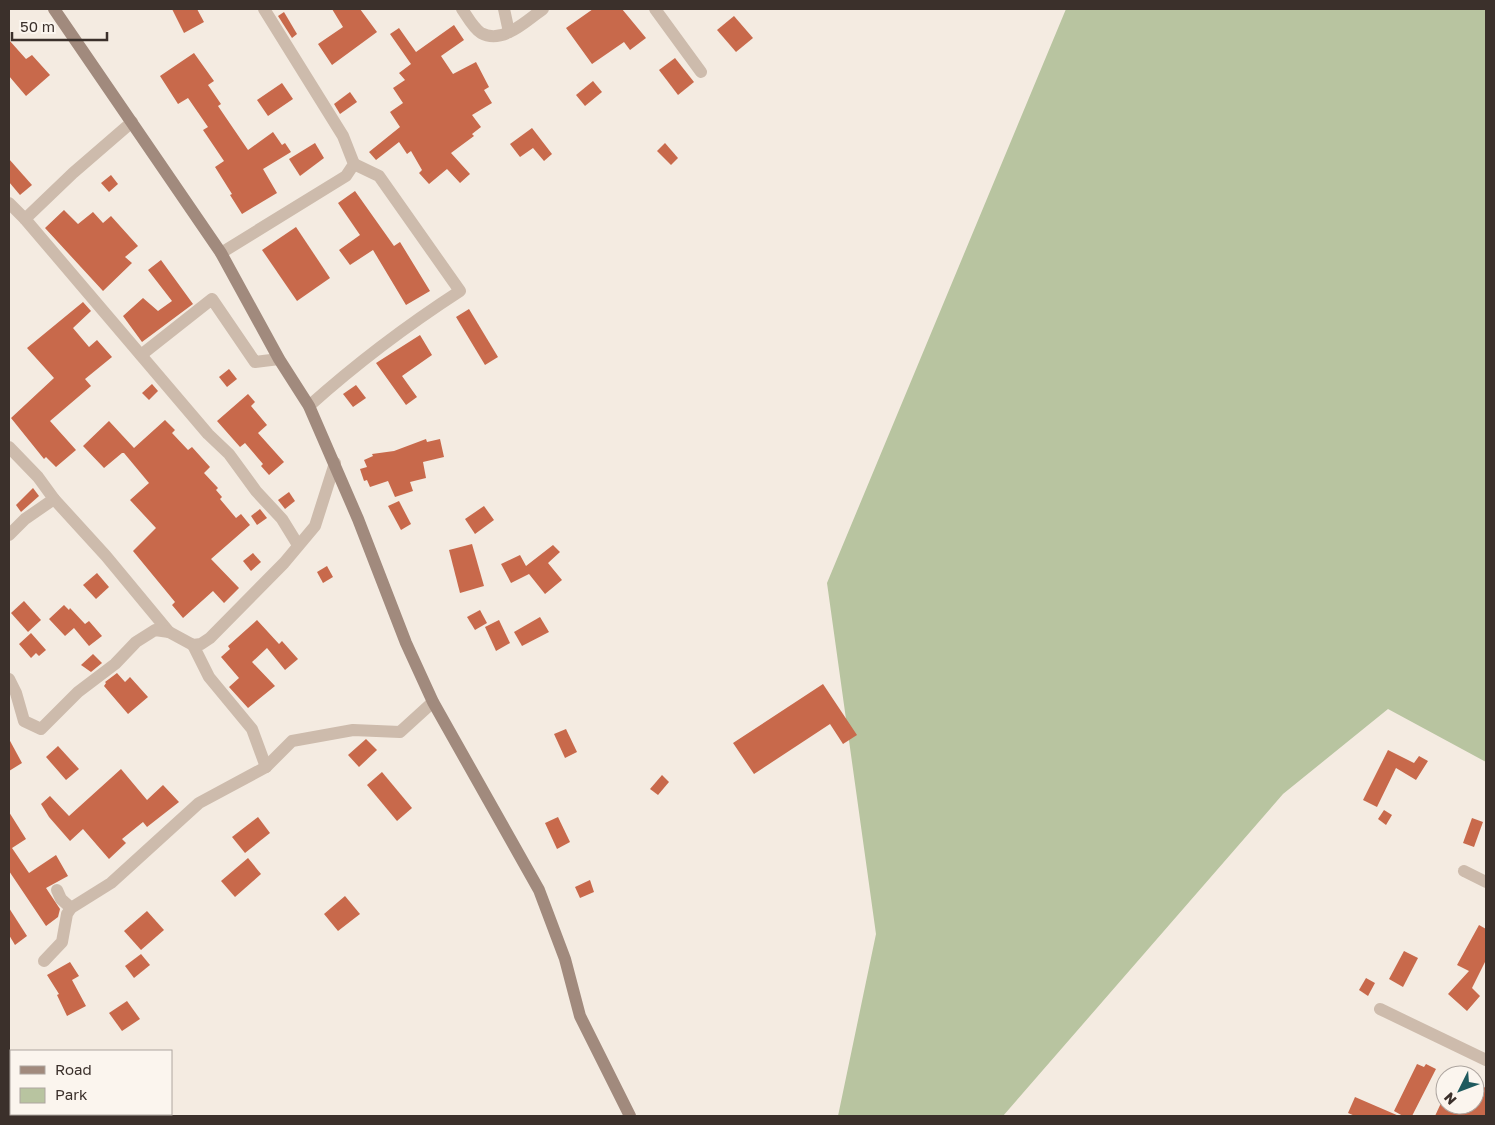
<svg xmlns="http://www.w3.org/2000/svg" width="1495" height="1125" font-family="'Golos Text',sans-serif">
  <rect width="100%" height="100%" fill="#f4ebe1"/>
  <polygon fill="#b8c4a0" points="1066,9 1486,9 1486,762 1388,709 1283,794 1003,1116 838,1116 876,934 827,583"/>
  <g fill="#c8694b">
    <polygon points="172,9 197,9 204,22 184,33"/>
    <polygon points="332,9 360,9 377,32 332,65 318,44 343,27"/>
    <polygon points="593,9 622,9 646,38 630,50 624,42 592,64 566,28"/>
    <polygon points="284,12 297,34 292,38 278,16"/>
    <polygon points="734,16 753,38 736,52 717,30"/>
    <polygon points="454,25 464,40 441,56 453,74 476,62 489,87 484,90 492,103 472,115 481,127 472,134 474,136 451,153 470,174 460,183 447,169 429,184 419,173 422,170 411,151 407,154 399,142 376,160 369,152 400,127 390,112 403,103 393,88 405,80 399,73 411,64 390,34 399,28 416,52"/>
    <polygon points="9,40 26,59 32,55 50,75 26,96 9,76"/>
    <polygon points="194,53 214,81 208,85 221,104 218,106 248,150 273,132 282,145 285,143 291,152 263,169 277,193 242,214 230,195 232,194 215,167 224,161 203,130 208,127 188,98 178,104 160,76"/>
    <polygon points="675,58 694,82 678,95 659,70"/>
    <polygon points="593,81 602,92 585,106 576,95"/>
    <polygon points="282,83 293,99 268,116 257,100"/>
    <polygon points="350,92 357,102 340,114 334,104"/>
    <polygon points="532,128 552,154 544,161 533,148 520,157 510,144"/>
    <polygon points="315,143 324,158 300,176 289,159"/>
    <polygon points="665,143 678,158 671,165 657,151"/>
    <polygon points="9,159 32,185 20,195 9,182"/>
    <polygon points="111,175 118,184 109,192 101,183"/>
    <polygon points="355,191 394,246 400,242 430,291 406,305 373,250 350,265 339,250 360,235 338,203"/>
    <polygon points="64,210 78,224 93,212 103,223 111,216 138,246 125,257 132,263 103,291 45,228"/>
    <polygon points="296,227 330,278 297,301 262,250"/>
    <polygon points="161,260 193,304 142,342 123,316 143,298 158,311 172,301 148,270"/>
    <polygon points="83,302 91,311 73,328 89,347 97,340 112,357 85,379 91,386 50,421 76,450 56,467 46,457 44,459 11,418 54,378 27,348"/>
    <polygon points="469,309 498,357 485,365 456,317"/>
    <polygon points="420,335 432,355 402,376 417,397 406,405 376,363"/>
    <polygon points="229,369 237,379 227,387 219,377"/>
    <polygon points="152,384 158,391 149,400 142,393"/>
    <polygon points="356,385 366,398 353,407 343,394"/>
    <polygon points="248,394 255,402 251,406 267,425 258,433 284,462 269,475 261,466 263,464 245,443 240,447 217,421"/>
    <polygon points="165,420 175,430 172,433 188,450 192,447 210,467 204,473 218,488 216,490 222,497 220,499 236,518 241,514 250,525 211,559 239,588 224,603 213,591 183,618 172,605 175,602 133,551 156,528 130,500 149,483 124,453 122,453 104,468 83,446 109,421 134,448"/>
    <polygon points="426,439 427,442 440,439 444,457 423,462 426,478 410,482 413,491 395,497 388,481 370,487 367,480 364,481 360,469 367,467 364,460 373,456 372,454 394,451"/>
    <polygon points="33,488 39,496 21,512 16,505"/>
    <polygon points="289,492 295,501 285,509 278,500"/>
    <polygon points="399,501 411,524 401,530 388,506"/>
    <polygon points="484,506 494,520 475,534 465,519"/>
    <polygon points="260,509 267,518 257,525 251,516"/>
    <polygon points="472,544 484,586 460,593 449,550"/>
    <polygon points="553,545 560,552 548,563 562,580 545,594 529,574 511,583 501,564 520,555 526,566"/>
    <polygon points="253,553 261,562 251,571 243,561"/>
    <polygon points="327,566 333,577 323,583 317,572"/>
    <polygon points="97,573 109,587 96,599 83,585"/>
    <polygon points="24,601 41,620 28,632 11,613"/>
    <polygon points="64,605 69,610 70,608 85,624 89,621 102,636 89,646 74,628 65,636 49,619"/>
    <polygon points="480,610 487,623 475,630 467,617"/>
    <polygon points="540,617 549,632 522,646 514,632"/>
    <polygon points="257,620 279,644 282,641 298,659 285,670 267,648 252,662 275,686 248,708 229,687 239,678 221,657 230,649 228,646"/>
    <polygon points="499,620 510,643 496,651 485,627"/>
    <polygon points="31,633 46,650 39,656 36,653 31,658 19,644"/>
    <polygon points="93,654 102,663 91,672 81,665"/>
    <polygon points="117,673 125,682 130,677 148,697 128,714 104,686 106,683 105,682"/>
    <polygon points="823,684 857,735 843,744 830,724 754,774 733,743"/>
    <polygon points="566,729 577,752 565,758 554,734"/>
    <polygon points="9,739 22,763 9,771"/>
    <polygon points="366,739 377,750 359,767 348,755"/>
    <polygon points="58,746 79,769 66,780 46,757"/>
    <polygon points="1388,750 1414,763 1419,756 1428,761 1416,780 1396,768 1377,807 1363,800"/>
    <polygon points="121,769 147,800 163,785 179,802 147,827 143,822 122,839 126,843 109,859 83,829 70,841 49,817 41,804 50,796 69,816"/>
    <polygon points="382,772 412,808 397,821 367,785"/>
    <polygon points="662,775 669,782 658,795 650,789"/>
    <polygon points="1384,810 1392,815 1386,825 1378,819"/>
    <polygon points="9,812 26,839 12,848 29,873 56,855 68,876 46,888 60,909 58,917 46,926 9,871"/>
    <polygon points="258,817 270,833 245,853 232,837"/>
    <polygon points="558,817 570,842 557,849 545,823"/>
    <polygon points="1472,818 1483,822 1474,847 1463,843"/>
    <polygon points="248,858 261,874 235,897 221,881"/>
    <polygon points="590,880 594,892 580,898 575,887"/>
    <polygon points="345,896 360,914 338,931 324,914"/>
    <polygon points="9,908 27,936 15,945 9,935"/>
    <polygon points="147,911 164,930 141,950 124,931"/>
    <polygon points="1479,925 1486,929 1486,960 1472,988 1480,996 1467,1011 1448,994 1469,971 1457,965"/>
    <polygon points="1404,951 1418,958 1403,987 1389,979"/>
    <polygon points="141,954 150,965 134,978 125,966"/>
    <polygon points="70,962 79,976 72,980 86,1006 67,1016 57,995 59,994 47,975"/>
    <polygon points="1366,978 1375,983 1368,996 1359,990"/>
    <polygon points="127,1001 140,1019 122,1031 109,1013"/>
    <polygon points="1417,1064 1424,1067 1426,1064 1436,1069 1412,1116 1403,1116 1394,1111"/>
    <polygon points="1475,1083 1486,1088 1486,1116 1435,1116 1441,1103 1459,1112 1462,1105 1475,1105"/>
    <polygon points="1355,1097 1399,1116 1355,1116 1348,1113"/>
  </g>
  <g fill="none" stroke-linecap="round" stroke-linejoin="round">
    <g stroke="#cdbbac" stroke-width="12">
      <path d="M462 9C467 16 473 28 481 33 503 45 527 20 543 9"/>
      <polyline points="504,9 509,32"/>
      <polyline points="655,9 701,72"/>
      <polyline points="9,203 25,219 208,434 229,454 256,491 282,519 298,545"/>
      <polyline points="25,219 73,173 132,122"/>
      <polyline points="221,253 333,184 346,176 354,164 343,136 264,9"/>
      <polyline points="141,355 212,299 255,362 279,359"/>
      <path d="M309 406C357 363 406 326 460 291L379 176 354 164"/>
      <polyline points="9,447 38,477 54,499 25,519 9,535"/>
      <polyline points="54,499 106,556 169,632"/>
      <polyline points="193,645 209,677 252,729 266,767"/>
      <polyline points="9,679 16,693 24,721 41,729 78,692 115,664 136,642 155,630 169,632 193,645 201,644 210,638 284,563 315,526 335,463"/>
      <polyline points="1464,871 1486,882"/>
      <polyline points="57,890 61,899 71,908"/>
      <polyline points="44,961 62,942 67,914 71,908 111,883 199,803 266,767 292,741 353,730 400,732 433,702"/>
      <polyline points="1380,1009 1486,1060"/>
    </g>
    <polyline stroke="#a18a7d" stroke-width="12" points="54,9 221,253 279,359 309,406 358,519 406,643 433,702 539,890 565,959 580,1016 630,1116"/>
  </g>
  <rect width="1495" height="1125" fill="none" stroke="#3b302b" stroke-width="20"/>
  <rect x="10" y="1050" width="162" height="65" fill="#fbf5ee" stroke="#aea6a0"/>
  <rect x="20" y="1066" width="25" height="8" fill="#a18a7d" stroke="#aea6a0"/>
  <text x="55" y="1075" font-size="15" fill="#3b302b">Road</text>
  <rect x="20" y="1088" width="25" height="15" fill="#b8c4a0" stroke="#aea6a0"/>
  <text x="55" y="1100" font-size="15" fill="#3b302b">Park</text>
  <g transform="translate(1460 1090) rotate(228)"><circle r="24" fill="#fbf5ee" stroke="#aea6a0"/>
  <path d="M0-4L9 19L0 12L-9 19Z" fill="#1f5a5e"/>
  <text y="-8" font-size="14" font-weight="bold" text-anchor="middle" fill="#3b302b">N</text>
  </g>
  <path d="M12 32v8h95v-8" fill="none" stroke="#3b302b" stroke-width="2.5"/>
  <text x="20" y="32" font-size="15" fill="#3b302b" stroke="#fbf5ee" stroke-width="4" paint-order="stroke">50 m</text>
</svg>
